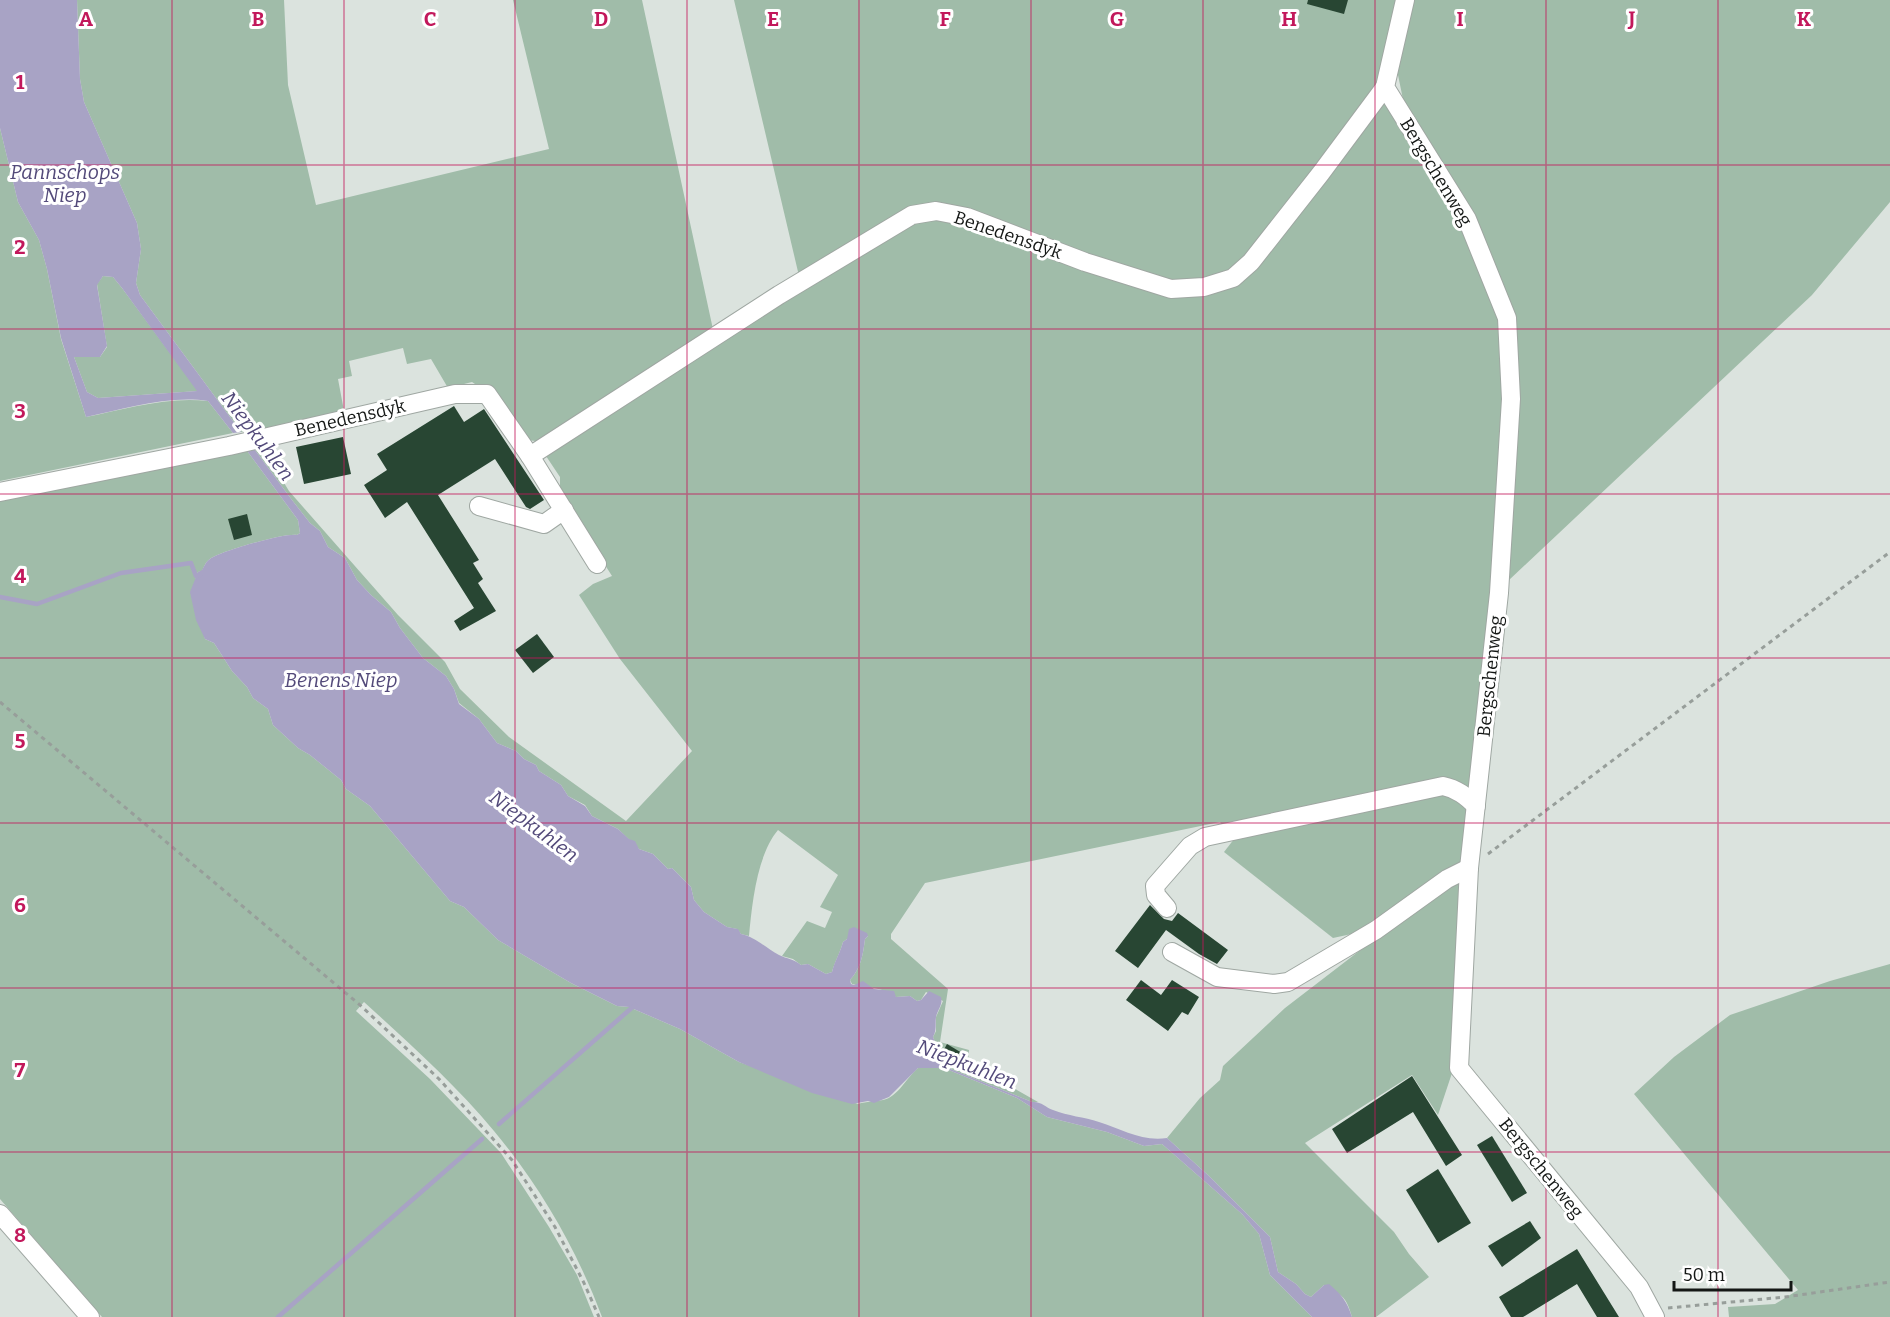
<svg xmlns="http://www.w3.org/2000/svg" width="1890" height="1317" font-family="Bitter,serif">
  <rect width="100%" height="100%" fill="#dbe3de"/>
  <g fill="#a0bca9">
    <path d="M77 0H284L288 85 316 205 549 149 513 0H642L714 334 799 276 734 0H1399L1381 83 1374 86 1460 224 1499 318 1504 399 1494 595 1471 795 1457 784 1223 826 1220 822 925 883 891 934V939L948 989 940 1042 969 1050 968 1062 1038 1102H1032L943 1066 934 1056 935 1042 933 1037 936 1031V1017L943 1001 926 992 921 1000 917 1001 910 996 896 997C883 987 868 988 852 984L850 980C861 968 863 955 865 939L868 936 847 939 843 942C840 953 835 961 832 972L826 974 808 964 801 965 793 959 782 956 807 921 825 928 832 912 820 907 838 875 778 830C757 855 752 904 749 936L741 934 737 929 727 927 704 912 694 900 691 887 672 868 668 869 653 854 639 849 618 829 592 816 585 805 568 796 561 785 539 771 536 765 524 759 516 751 497 743 479 719 459 703 454 689 446 676 423 658 400 628 391 612 371 595 357 580 345 558 328 547 320 531 310 523 292 500 252 446 261 445 289 491 398 615 445 662 460 689 509 737 626 821 692 751 620 659 579 595 593 584 612 576 560 494V477L536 441 526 440 496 398 472 382 448 388 431 359 407 364 403 348 349 361 352 376 338 379 344 411 260 432 253 429 241 432 140 295 136 283 141 249 137 223 84 102 80 79Z"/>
    <polygon points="1411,0 1890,0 1890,202 1812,295 1508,581 1513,316 1405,109 1398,75 1397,50"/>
    <path d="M0 128 18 202 39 240 47 269 61 339 86 417C125 409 168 396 208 401L233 433 0 481Z"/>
    <polygon points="103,276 113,277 122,288 198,391 98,398 87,392 74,357 100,357 107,347 97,284"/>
    <path d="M245 448 298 520 300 533 297 535C284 533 221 551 210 559 206 561 204 567 202 571L198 572 195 581 205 639 214 643 232 671 247 687 253 698 268 709 273 725 298 748 310 755 341 780 346 789 370 806 450 901 464 907 498 940 571 983 617 1006 629 1007 680 1029 739 1062 858 1104C867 1101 875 1102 883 1100 898 1097 907 1077 918 1068H944L1017 1098 1047 1117 1107 1132 1144 1146 1162 1144 1242 1214 1259 1234 1270 1275 1312 1317H602C577 1250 540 1186 494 1131 455 1084 409 1043 364 1002L356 1011 430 1079 501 1153 549 1227 577 1275 594 1317H102L0 1199V498Z"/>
    <polygon points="1438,791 1454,794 1469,808 1463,866 1370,930 1333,938 1224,852 1238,834"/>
    <path d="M1462 881 1453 1070 1438 1115 1412 1075 1305 1143 1394 1232 1409 1254 1429 1277 1376 1317H1352C1346 1296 1342 1295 1324 1285L1311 1297 1305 1294 1296 1284 1278 1272 1270 1237 1209 1176 1167 1138 1200 1098 1220 1080 1223 1066 1285 1008 1449 882Z"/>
    <polygon points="1890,964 1890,1317 1729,1317 1728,1307 1775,1304 1798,1290 1634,1094 1674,1057 1730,1015 1830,981"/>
  </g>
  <g fill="#a8a3c5" fill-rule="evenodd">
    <path d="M0 0H77L80 79 84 102 137 223 141 249 136 283 140 295 241 432 233 433 208 401C169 395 124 409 86 417L61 338 47 269 39 240 18 202 0 128ZM103 276 113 277 122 288 197 391 98 398 87 392 74 357H100L107 346 97 285Z"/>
    <path d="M252 446 292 500 310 523 320 531 328 547 345 558 357 580 371 595 391 612 400 628 423 658 446 676 454 689 459 704 479 719 497 743 516 751 524 759 536 765 539 771 561 785 568 796 585 806 592 816 618 829 629 839 635 841 639 849 653 854 668 869 672 868 691 887 694 900 704 912 727 927 738 929 741 934C755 937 766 948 779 955 787 959 794 959 801 965L808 964 826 974 832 972C835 960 840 953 843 942L847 939 849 929 854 927 867 933 868 936 865 939C863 955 861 968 850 980L851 984 854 985 863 981 874 989 894 991 896 997 910 996 917 1001 921 1000 929 991 941 997C943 1005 938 1009 936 1017 935 1024 937 1030 933 1037 939 1050 929 1055 943 1066L1032 1102C1041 1101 1045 1107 1053 1110 1068 1116 1084 1117 1099 1122 1122 1129 1142 1142 1167 1138L1209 1176 1270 1237 1278 1272 1296 1284 1305 1294 1311 1297 1324 1285 1329 1284C1341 1294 1347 1301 1352 1317H1312L1270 1275 1259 1234 1242 1214 1162 1144 1144 1146 1107 1132 1047 1117 1017 1098 944 1068H918L889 1097 874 1103 868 1101 852 1104 812 1093 739 1062 680 1029 629 1007 617 1006 571 983 498 940 464 907 450 901 370 806 346 789 341 780 310 755 298 748 273 725 268 709 253 698 247 687 232 671 214 643 205 639 196 620 190 592 198 572 202 570C204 567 206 561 210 559 221 551 284 533 297 535L300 533 298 520 245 448Z"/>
  </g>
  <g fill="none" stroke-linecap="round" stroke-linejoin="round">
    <g stroke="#a8a3c5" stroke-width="4.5">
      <polyline points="0,597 37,604 121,573 191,563 196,576 200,575"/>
      <polyline points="499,1124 635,1005"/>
      <polyline points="278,1317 482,1139"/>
    </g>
  </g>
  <g fill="#284633">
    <polygon points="1308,0 1348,0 1344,14 1307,4"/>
    <polygon points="454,406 464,422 484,409 544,500 530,509 526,507 495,459 438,495 479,560 473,563 483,579 478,583 496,611 460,631 454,621 474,608 407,502 385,518 364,485 387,470 377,454"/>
    <polygon points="343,437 351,474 304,484 296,447"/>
    <polygon points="247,514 252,535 234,540 228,519"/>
    <polygon points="537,634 554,657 533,673 515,650"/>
    <polygon points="1150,905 1164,919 1172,921 1178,913 1228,950 1217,964 1199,954 1166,930 1138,968 1115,951"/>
    <polygon points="1141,980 1161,995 1172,980 1199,997 1188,1015 1182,1012 1168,1031 1126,1000"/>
    <polygon points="947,1044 967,1056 960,1068 940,1057"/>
    <polygon points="1412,1076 1462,1155 1446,1166 1413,1112 1347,1153 1332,1129"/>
    <polygon points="1492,1136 1527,1193 1512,1202 1477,1145"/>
    <polygon points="1438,1169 1471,1223 1438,1243 1406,1190"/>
    <polygon points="1530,1221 1541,1238 1502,1267 1488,1246"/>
    <polygon points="1577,1249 1619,1317 1597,1317 1577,1284 1523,1317 1511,1317 1499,1297"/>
  </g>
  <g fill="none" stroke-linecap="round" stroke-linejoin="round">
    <defs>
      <g id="minor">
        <polyline points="1405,0 1385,87 1467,219 1507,318 1511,399 1499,593 1469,868 1459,1068 1639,1287 1655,1317"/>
        <polyline points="530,456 597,564"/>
        <polyline points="0,492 229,446 455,394 487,394 530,456 779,295 912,215 936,211 967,217 1085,262 1171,289 1204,287 1233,278 1251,262 1321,173 1385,87"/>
        <polyline points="479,506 544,524 564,510"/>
        <path d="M1167 908 1156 895 1155 886 1190 846 1205 837 1443 786C1457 789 1466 796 1476 806"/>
        <polyline points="1172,952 1217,977 1274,984 1288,982 1376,930 1447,879 1469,868"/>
        <polyline points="0,1214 90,1317"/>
      </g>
    </defs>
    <use href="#minor" stroke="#9fa7a2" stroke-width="20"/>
    <g stroke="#979e9a" stroke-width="3" stroke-dasharray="4.5 4.5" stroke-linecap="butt">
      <polyline points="0,702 360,1005 439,1079 512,1160 555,1227 584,1283 599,1317"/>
      <polyline points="1488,854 1890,552"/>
      <polyline points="1668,1308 1785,1297 1890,1282"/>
    </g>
    <use href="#minor" stroke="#fff" stroke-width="18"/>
  </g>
  <path fill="none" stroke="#c2185b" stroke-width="1.5" stroke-opacity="0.55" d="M172 0V1317M344 0V1317M515 0V1317M687 0V1317M859 0V1317M1031 0V1317M1203 0V1317M1375 0V1317M1546 0V1317M1718 0V1317M0 165H1890M0 329H1890M0 494H1890M0 658H1890M0 823H1890M0 988H1890M0 1152H1890"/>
  <g text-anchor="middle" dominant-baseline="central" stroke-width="6" stroke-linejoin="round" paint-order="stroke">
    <g font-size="18" fill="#141715" stroke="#fff">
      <text transform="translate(1436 172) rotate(59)">Bergschenweg</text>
      <text transform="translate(1008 235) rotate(19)">Benedensdyk</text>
      <text transform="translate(350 418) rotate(-13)">Benedensdyk</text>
      <text transform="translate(1490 676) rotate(-84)">Bergschenweg</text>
      <text transform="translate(1541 1168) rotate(51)">Bergschenweg</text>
    </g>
    <g font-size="20" font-style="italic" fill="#534a7a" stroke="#fff">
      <text x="65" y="172">Pannschops<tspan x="65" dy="23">Niep</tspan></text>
      <text transform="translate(258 436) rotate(53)">Niepkuhlen</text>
      <text x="341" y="680">Benens Niep</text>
      <text transform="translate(534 826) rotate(37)">Niepkuhlen</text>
      <text transform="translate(967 1064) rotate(21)">Niepkuhlen</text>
    </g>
  </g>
  <g font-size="20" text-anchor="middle" font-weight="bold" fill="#c2185b" stroke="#fff" stroke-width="6" stroke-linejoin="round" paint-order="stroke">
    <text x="86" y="26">A</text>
    <text x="258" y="26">B</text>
    <text x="430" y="26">C</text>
    <text x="601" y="26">D</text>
    <text x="773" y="26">E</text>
    <text x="945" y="26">F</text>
    <text x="1117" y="26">G</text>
    <text x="1289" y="26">H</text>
    <text x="1460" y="26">I</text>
    <text x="1632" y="26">J</text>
    <text x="1804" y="26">K</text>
    <text x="20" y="89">1</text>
    <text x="20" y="254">2</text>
    <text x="20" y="418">3</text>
    <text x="20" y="583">4</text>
    <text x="20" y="748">5</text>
    <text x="20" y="912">6</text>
    <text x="20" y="1077">7</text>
    <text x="20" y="1242">8</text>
  </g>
  <path d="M1674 1281v9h117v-9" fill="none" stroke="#141715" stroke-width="3"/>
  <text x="1683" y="1281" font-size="18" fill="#141715" stroke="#ffffff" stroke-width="4.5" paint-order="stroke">50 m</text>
</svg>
